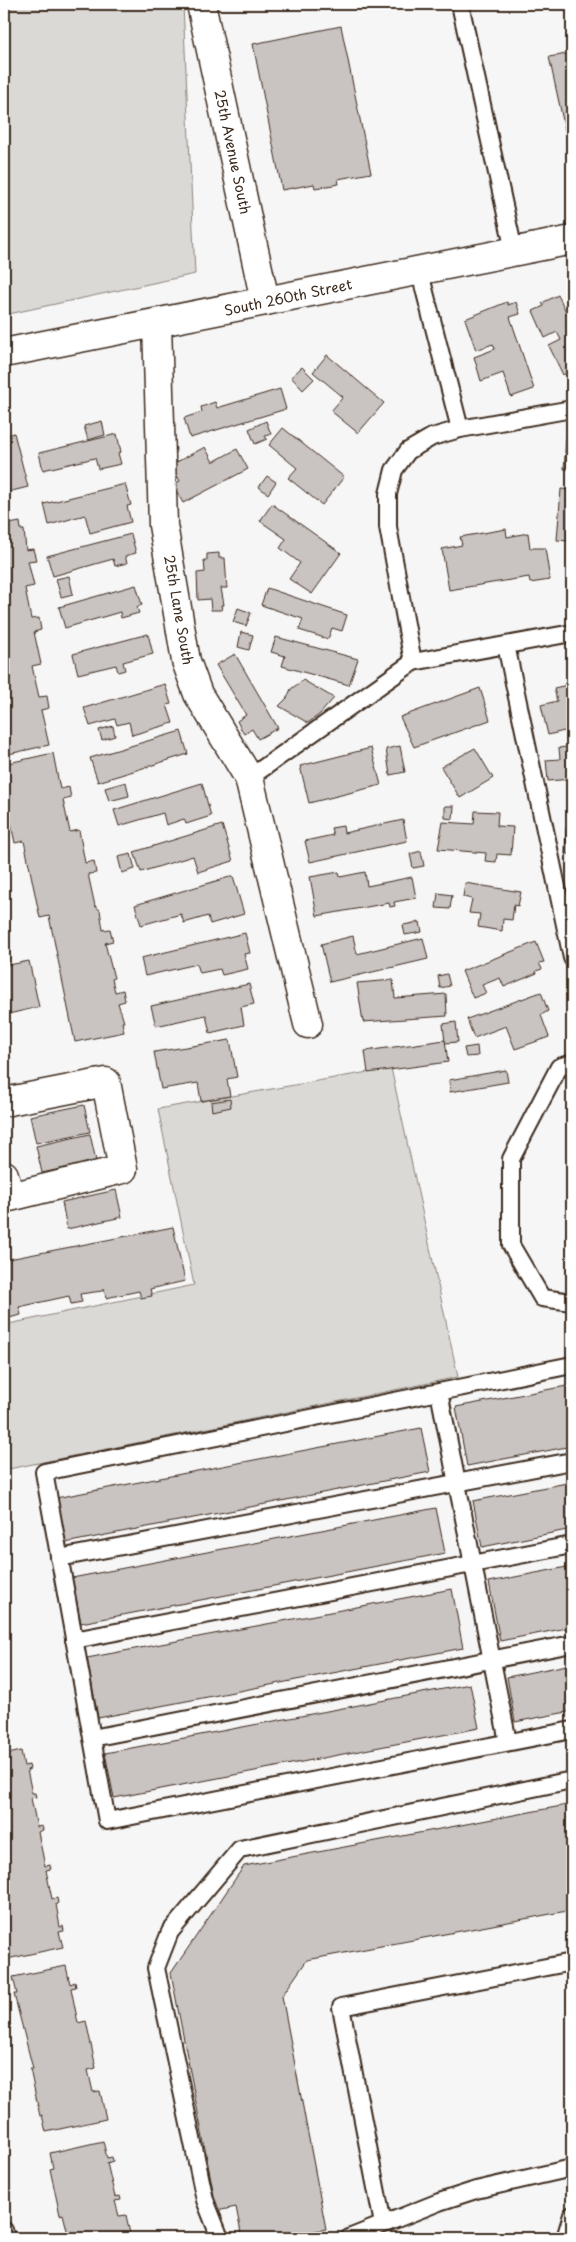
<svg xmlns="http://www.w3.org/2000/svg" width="576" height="2242" font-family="'Playpen Sans',sans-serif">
  <rect width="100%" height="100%" fill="#f7f6f6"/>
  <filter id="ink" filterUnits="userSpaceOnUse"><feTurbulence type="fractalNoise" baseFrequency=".02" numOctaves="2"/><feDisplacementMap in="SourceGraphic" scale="10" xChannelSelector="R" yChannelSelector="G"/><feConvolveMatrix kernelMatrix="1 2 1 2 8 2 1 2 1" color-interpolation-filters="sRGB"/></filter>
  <g filter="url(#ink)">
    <g fill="#dbd9d6" stroke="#8b827a">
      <polygon points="4,4 183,4 195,274 4,315"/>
      <polygon points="391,1068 458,1377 4,1470 4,1325 194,1285 158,1109"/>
    </g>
    <g fill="#c9c3c1" stroke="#3b2a1e">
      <polygon points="341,26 371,173 338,179 339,184 315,188 314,184 282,190 253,44"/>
      <polygon points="572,53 572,157 571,157 549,57"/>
      <polygon points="558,295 572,324 572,370 563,375 549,346 561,340 557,332 545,338 533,311 544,306 542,303"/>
      <polygon points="507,302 508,305 516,302 520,314 510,317 534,389 511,397 503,373 481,381 474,357 495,349 493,344 476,350 465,319"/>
      <polygon points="327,355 384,403 358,433 331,411 343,397 313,372"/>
      <polygon points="302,367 314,379 303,390 291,377"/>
      <polygon points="280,389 286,409 190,438 184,418 202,412 201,407 215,402 217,408"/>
      <polygon points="102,421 105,435 88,440 84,426"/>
      <polygon points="266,421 271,434 265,436 267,439 255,444 249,429"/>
      <polygon points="283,428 344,477 322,505 288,478 297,468 269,445"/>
      <polygon points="14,433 28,487 4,493 4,436"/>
      <polygon points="117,434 121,452 118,453 121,464 98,469 95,458 43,470 39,453"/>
      <polygon points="566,438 572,438 572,453 565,453"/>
      <polygon points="205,447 213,462 237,449 248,469 183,503 173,485 180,481 171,465"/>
      <polygon points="565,456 572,456 572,469 564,469"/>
      <polygon points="267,476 276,482 268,494 259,487"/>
      <polygon points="125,484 131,505 127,506 131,522 90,533 85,515 49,525 44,504"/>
      <polygon points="561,489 572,490 570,530 572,530 568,541 557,540"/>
      <polygon points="272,504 341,553 312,594 289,579 300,563 280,548 286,539 260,521"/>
      <polygon points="20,522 21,530 24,530 26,550 33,549 36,560 28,561 34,586 25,588 31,619 39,618 41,630 34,632 41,664 32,666 39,697 47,696 49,708 41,710 49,745 4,755 4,525"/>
      <polygon points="506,529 507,537 528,533 530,548 545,548 550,580 530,583 529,577 449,590 442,549 462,545 460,537"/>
      <polygon points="131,534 136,553 125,556 127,563 115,566 113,559 53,576 47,556"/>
      <polygon points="219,553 219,558 225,558 227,588 221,588 224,605 221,605 222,610 211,610 210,599 198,600 197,573 205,572 204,560 207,560 207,554"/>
      <polygon points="69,576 73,594 61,597 56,579"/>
      <polygon points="136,585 142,605 137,607 139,613 121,618 120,612 65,628 59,607"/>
      <polygon points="267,588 347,615 342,631 332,628 328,639 299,630 303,619 261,605"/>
      <polygon points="238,608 251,613 246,626 233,622"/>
      <polygon points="241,632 253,635 249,650 238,647"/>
      <polygon points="148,634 153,654 123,662 125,670 118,672 116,665 78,674 73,654"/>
      <polygon points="276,637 358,659 349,685 282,666 285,656 271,652"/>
      <polygon points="235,654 278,728 258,739 252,729 244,734 242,731 237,721 246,715 216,665"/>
      <polygon points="303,680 334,698 320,714 308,723 279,706 287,698 291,689"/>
      <polygon points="165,684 171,704 167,705 173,723 132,735 129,722 117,725 115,719 90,726 84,708"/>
      <polygon points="572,684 572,729 548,735 541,705 557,701 554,688"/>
      <polygon points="480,688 490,720 414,747 400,717"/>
      <polygon points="113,726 115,736 102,740 99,730"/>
      <polygon points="181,731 188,754 98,782 90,758"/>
      <polygon points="400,746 405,772 390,775 386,749"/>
      <polygon points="572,746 572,779 548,781 546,760 560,759 559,748"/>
      <polygon points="371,748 381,785 309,803 300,766"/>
      <polygon points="475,748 493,778 460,798 441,767"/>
      <polygon points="53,753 60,789 69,787 71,798 63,800 70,832 79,830 85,863 94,861 96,873 88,874 95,906 100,910 103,930 110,929 113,941 105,943 114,978 112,979 115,992 123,990 125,1001 118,1003 124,1022 122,1022 124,1032 75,1042 49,916 40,918 24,841 15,843 4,791 4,764"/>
      <polygon points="126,782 129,796 109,801 105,788"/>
      <polygon points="202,783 211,816 186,824 184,819 166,825 163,813 119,826 114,810"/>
      <polygon points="445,806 454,806 453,819 445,818"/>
      <polygon points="475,811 498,812 497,826 513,827 511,855 497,854 496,862 485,861 486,853 438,849 443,822 474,824"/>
      <polygon points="403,820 407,841 310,862 305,841 333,835 331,828 343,826 344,833"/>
      <polygon points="222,825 233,861 198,872 193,856 141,872 134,852"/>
      <polygon points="566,828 572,829 572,854 565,854"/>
      <polygon points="421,851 424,866 413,868 410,854"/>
      <polygon points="131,854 135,869 122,873 118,857"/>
      <polygon points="339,872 340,877 365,872 367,886 412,877 416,898 394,902 395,906 390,907 389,903 317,916 310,877"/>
      <polygon points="233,876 244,914 210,924 208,916 184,923 181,914 141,925 135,905"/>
      <polygon points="465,883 521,892 518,906 514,905 512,920 503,919 502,931 478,927 480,914 469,913 472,899 463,897"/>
      <polygon points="438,893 452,895 450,909 436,908"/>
      <polygon points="420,922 422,932 405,935 403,925"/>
      <polygon points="245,933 250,953 244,954 248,969 222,975 220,969 200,973 197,964 145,976 141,958"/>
      <polygon points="353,936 357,954 423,938 428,959 330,982 321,944"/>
      <polygon points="536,942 544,962 539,963 542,969 536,971 537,973 504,987 500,978 482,985 486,993 473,998 462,971"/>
      <polygon points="8,956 9,965 29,961 39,1007 4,1015 4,957"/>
      <polygon points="447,974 450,986 440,988 438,976"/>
      <polygon points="393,980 395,998 446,994 447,1016 363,1022 357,983"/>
      <polygon points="249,984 254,1004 241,1007 244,1025 210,1033 206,1015 156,1026 151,1006"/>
      <polygon points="541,992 548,1011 541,1015 549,1037 515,1049 506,1026 474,1038 467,1019"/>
      <polygon points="456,1022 458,1042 445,1043 443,1024"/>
      <polygon points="230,1040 237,1077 227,1079 230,1096 201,1101 198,1083 161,1089 154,1052"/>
      <polygon points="445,1040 448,1062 368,1073 365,1051"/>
      <polygon points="477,1046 478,1056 466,1057 464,1048"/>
      <polygon points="506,1070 508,1082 450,1092 449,1080"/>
      <polygon points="230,1099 231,1107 212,1111 211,1102"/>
      <polygon points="84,1105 90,1132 36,1143 30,1116"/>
      <polygon points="90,1134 96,1161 42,1173 36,1146"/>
      <polygon points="116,1190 122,1217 67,1229 62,1202"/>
      <polygon points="173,1227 185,1281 150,1289 152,1296 141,1298 139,1291 106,1298 104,1288 102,1291 80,1294 82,1302 71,1304 69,1296 19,1307 21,1315 9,1318 7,1309 4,1310 4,1260"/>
      <polygon points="572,1385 572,1446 467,1466 456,1407"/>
      <polygon points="421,1428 430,1472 65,1543 56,1498"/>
      <polygon points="572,1482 572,1529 482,1547 473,1501"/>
      <polygon points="436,1508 445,1553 81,1623 72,1578"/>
      <polygon points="572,1566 572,1627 500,1641 489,1582"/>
      <polygon points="452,1589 463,1648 98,1718 87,1658"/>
      <polygon points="572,1664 572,1711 515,1722 507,1677"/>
      <polygon points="470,1684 479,1728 114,1798 105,1753"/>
      <polygon points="21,1751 24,1766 29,1765 30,1769 27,1770 32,1793 35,1793 36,1797 31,1798 37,1827 42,1826 43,1830 38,1832 45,1866 50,1865 51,1869 46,1870 52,1899 57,1898 58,1903 56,1904 60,1927 63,1926 64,1931 59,1932 63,1947 7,1959 4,1945 4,1755"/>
      <polygon points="572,1804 572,1910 307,1960 282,1996 326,2229 278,2238 242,2238 236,2207 217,2211 171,1973 244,1866"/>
      <polygon points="66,1966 70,1984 75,1982 76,1987 71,1988 78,2023 86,2021 96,2068 88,2070 93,2092 100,2091 106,2119 46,2132 42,2115 40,2116 30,2069 33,2069 14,1994 17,1994 13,1977"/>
      <polygon points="103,2141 107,2158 112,2157 113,2161 107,2163 115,2197 120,2196 121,2200 115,2201 119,2216 126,2215 131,2238 69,2238 63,2214 60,2215 50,2169 53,2168 50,2153"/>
    </g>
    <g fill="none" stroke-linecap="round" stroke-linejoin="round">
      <defs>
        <g id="service">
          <polyline points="460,4 514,251"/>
          <polyline points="419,269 460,429 572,409"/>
          <polyline points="506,645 572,958"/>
          <polyline points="413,662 388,527 388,494 394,470 408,451 432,437 460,429"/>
          <polyline points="249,778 413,662 572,633"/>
          <polyline points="572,1063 559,1067 511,1159 511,1245 542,1298 572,1302"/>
          <polyline points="572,1365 44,1472 107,1821 572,1730"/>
          <polyline points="439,1392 508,1742"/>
          <polyline points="59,1558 572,1461"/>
          <polyline points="74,1640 572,1545"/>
          <polyline points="92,1738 572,1644"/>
          <polyline points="383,2224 341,2007 572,1962"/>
          <polyline points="4,2230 6,2238"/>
          <polyline points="220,2238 205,2200 156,1968 170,1932 240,1849 572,1780"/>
          <polyline points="349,2238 439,2202 476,2190 572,2168"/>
          <polyline points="565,2238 572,2215"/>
        </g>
        <g id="minor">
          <polyline points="201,4 265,301"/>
          <polyline points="157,324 163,525 186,661 198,694 249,778 308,1024"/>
          <polyline points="4,1102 106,1082 123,1169 10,1197 4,1175"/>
        </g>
        <polyline id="secondary" points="4,353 572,240"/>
      </defs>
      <use href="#service" stroke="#3b2a1e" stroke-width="20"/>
      <use href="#minor" stroke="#3b2a1e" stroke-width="31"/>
      <use href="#secondary" stroke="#3b2a1e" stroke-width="31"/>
      <use href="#service" stroke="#fff" stroke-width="16"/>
      <use href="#minor" stroke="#fff" stroke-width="28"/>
      <use href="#secondary" stroke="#fff" stroke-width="28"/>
    </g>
  </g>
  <g text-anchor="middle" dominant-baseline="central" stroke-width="5" stroke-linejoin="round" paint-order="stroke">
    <g font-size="14" fill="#3b2a1e" stroke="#fff">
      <text transform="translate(233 152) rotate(78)">25th Avenue South</text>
      <text transform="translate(288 297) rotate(-12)">South 260th Street</text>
      <text transform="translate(179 610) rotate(80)">25th Lane South</text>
    </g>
  </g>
  <rect width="576" height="2242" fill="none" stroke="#fff" stroke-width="20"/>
  <rect x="10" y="10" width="556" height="2222" fill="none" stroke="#3b2a1e" stroke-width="2" filter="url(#ink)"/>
</svg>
